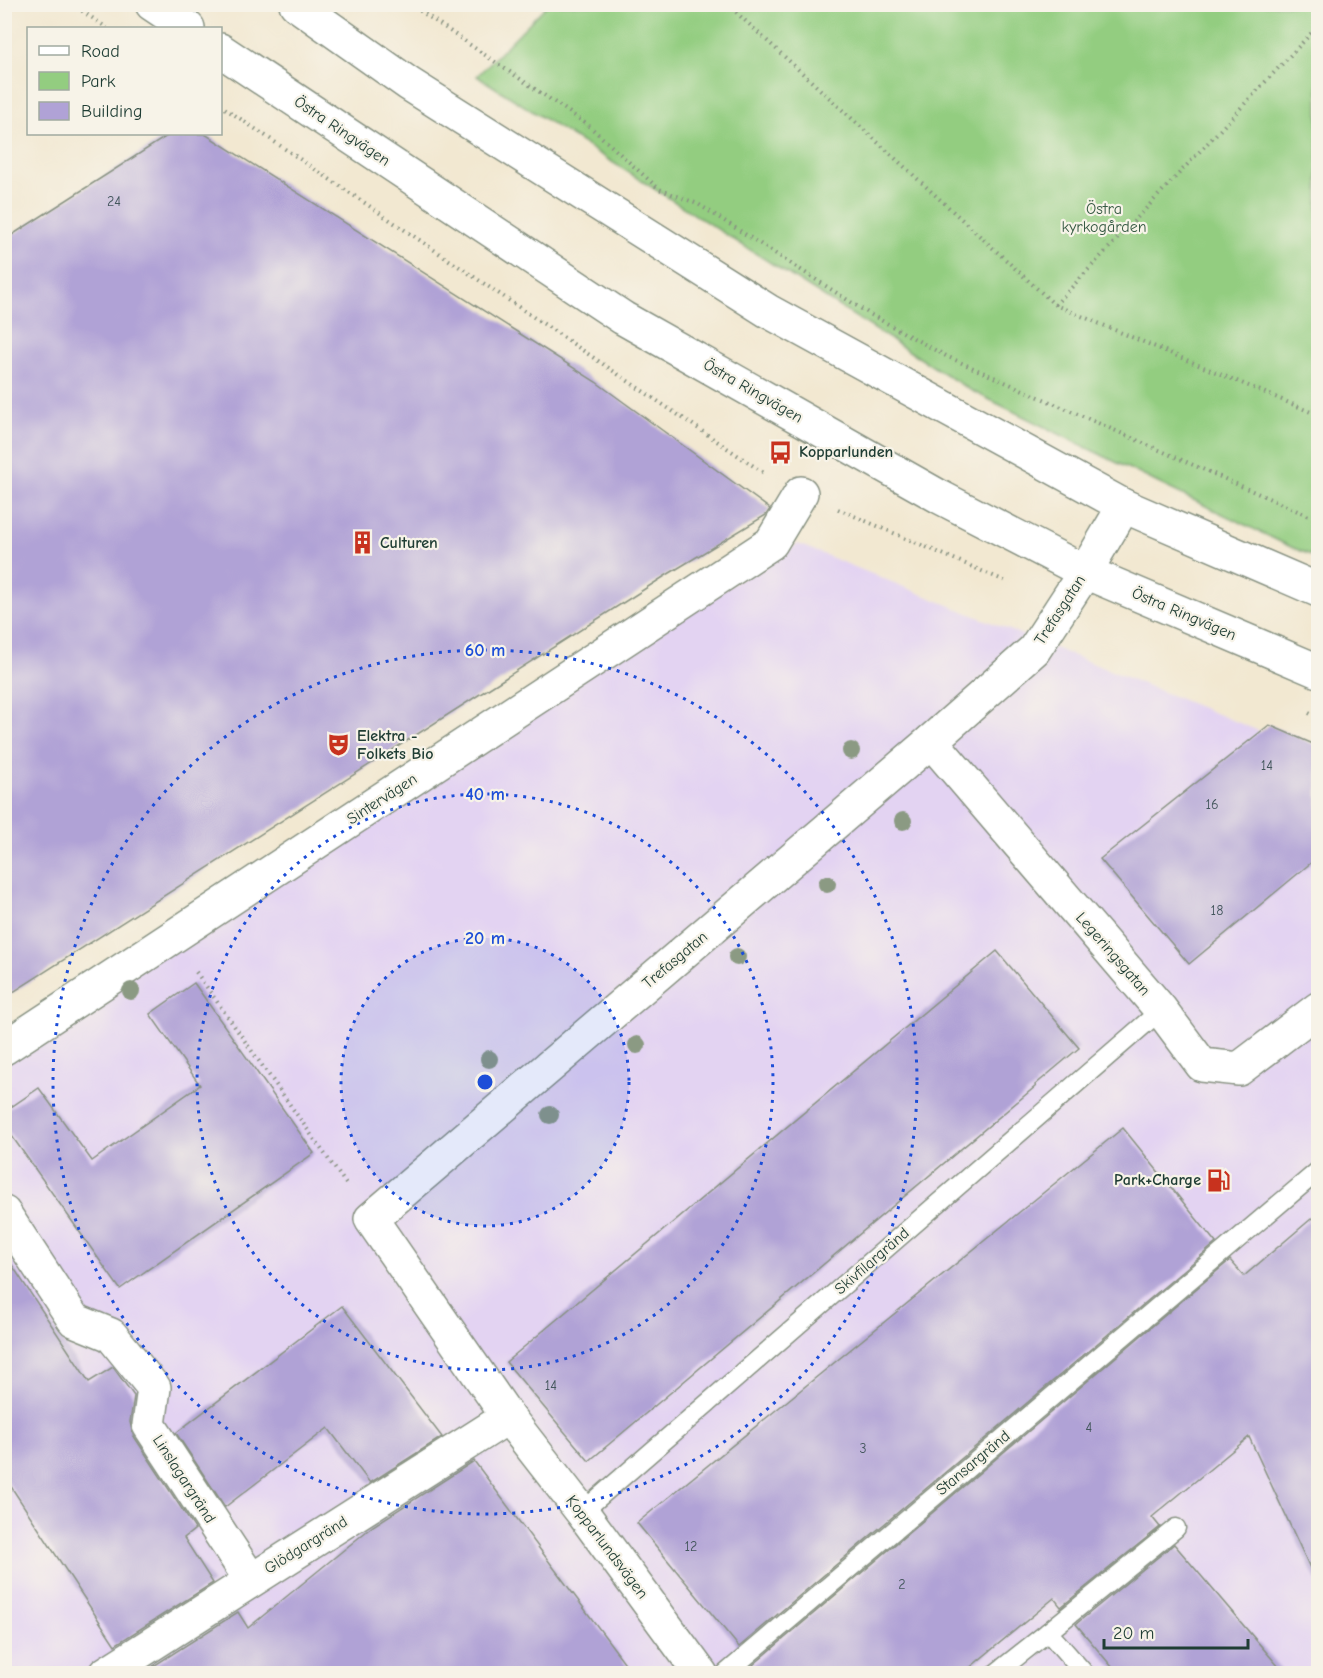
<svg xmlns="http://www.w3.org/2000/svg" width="1323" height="1678" font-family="'Comic Neue',sans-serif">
  <rect width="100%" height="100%" fill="#f7f3e8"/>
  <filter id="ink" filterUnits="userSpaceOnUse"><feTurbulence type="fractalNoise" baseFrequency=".0167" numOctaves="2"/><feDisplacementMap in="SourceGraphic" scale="12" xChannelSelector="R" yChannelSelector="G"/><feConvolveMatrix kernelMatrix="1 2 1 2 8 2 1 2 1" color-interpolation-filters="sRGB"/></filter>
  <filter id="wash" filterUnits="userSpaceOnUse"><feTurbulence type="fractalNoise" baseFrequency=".008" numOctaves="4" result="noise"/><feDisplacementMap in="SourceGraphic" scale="24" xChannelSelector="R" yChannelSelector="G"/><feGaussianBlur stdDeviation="1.35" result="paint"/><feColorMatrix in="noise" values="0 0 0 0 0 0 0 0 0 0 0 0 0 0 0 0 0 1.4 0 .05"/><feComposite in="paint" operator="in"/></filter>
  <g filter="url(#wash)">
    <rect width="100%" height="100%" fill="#f2e8d1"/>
    <polygon fill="#e3d3f2" points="798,544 1318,755 1318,1673 5,1674 5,1029"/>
    <polygon fill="#93cd80" stroke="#59855a" stroke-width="1.5" points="547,5 1318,5 1318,558 1291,547 1158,483 970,390 477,76"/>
    <g id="blocks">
      <g fill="#b0a2d6">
        <polygon points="170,134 205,134 596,382 770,509 766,515 665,576 4,998 4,240"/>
        <polygon points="1269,725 1318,746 1318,857 1189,964 1100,859"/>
        <polygon points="997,951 1079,1048 1035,1085 1036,1086 589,1461 506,1362"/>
        <polygon points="194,983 314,1153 120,1289 4,1125 4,1112 39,1088 92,1161 200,1085 150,1014"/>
        <polygon points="1123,1128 1216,1243 739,1647 637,1523"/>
        <polygon points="1318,1213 1318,1585 1249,1437 1152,1517 1160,1527 1061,1607 1054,1598 962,1674 760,1674 753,1665 1230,1260 1244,1276"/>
        <polygon points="4,1253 89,1382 113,1367 134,1396 130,1422 133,1435 195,1529 184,1538 213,1583 115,1645 4,1476"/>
        <polygon points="342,1306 442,1437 370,1483 328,1428 225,1507 176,1433"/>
        <polygon points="474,1461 633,1674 141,1674 238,1612 248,1628 373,1526"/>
        <polygon points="1174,1544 1285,1674 1118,1674 1076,1624"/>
      </g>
    </g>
  </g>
  <g filter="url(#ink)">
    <use href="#blocks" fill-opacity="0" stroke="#889282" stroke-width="1.5"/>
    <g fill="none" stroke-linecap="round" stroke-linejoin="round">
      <defs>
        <g id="lane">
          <polyline points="582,1512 1161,1010"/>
          <polyline points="1048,1632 1085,1674"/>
          <polyline points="725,1674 1318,1171"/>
          <polyline points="995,1674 1048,1632 1176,1528"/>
        </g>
        <g id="street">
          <polyline points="931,741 1161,1010 1202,1065 1239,1069 1318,1009"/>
          <polyline points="4,1048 771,543 801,493"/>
          <polyline points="4,1213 74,1320 111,1335 154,1388 149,1425 251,1580"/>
          <polyline points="105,1674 508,1417"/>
          <polyline points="701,1674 582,1512 508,1417 371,1219 931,741 1034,650 1085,572 1124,506"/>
        </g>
        <g id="secondary">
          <polyline points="152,4 188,28"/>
          <polyline points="296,4 409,84 768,311 1124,506 1318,590"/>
          <polyline points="220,50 623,318 940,497 1085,572 1318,671"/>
        </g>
      </defs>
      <use href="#lane" stroke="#889282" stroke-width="21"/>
      <use href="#street" stroke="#889282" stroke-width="36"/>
      <use href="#secondary" stroke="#889282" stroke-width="36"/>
      <g stroke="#889282" stroke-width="4" stroke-dasharray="1.5 4.5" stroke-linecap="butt">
        <polyline points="72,4 107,28"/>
        <polyline points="410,4 588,125 659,189 698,204 868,313 946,356 1318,520"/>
        <polyline points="727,4 1055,305 1318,415"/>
        <polyline points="220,105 764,473"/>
        <polyline points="1055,305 1318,26"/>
        <polyline points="838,509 1005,581"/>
        <polyline points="1309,713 1318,718"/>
        <polyline points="196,972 346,1184"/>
      </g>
      <use href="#lane" stroke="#fff" stroke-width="18"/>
      <use href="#street" stroke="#fff" stroke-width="33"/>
      <use href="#secondary" stroke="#fff" stroke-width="33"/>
    </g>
    <g fill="#8b9a83">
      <circle cx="851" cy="751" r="9"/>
      <circle cx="903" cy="821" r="9"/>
      <circle cx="827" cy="884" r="9"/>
      <circle cx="737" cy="957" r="9"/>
      <circle cx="131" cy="991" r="9"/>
      <circle cx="637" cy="1045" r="9"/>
      <circle cx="489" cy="1059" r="9"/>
      <circle cx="550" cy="1115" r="9"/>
    </g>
  </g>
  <circle cx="485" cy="1082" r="144" fill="#1d4ed8" fill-opacity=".12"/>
  <g fill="none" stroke="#1d4ed8" stroke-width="3" stroke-dasharray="3 6">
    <circle cx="485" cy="1082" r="144"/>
    <circle cx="485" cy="1082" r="288"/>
    <circle cx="485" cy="1082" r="432"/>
  </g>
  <defs>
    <symbol id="bus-bare" viewBox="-9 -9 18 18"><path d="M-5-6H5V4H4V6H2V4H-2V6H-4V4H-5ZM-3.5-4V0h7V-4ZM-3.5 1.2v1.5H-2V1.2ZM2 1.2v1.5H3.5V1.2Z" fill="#c8321e" stroke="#f7f3e8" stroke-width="2.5" paint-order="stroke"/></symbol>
    <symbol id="building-bare" viewBox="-9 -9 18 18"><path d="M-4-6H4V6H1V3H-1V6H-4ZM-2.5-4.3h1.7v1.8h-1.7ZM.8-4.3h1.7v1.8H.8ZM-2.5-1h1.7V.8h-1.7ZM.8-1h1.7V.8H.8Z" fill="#c8321e" stroke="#f7f3e8" stroke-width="2.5" paint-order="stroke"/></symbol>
    <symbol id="theatre-bare" viewBox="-9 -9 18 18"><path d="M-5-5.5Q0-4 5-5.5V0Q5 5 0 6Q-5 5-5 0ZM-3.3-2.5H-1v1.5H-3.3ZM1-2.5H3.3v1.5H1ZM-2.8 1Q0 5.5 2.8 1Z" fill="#c8321e" stroke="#f7f3e8" stroke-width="2.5" paint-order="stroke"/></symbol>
    <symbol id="fuel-bare" viewBox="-9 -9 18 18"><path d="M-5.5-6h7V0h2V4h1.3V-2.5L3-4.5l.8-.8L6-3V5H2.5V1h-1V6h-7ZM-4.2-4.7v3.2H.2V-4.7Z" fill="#c8321e" stroke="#f7f3e8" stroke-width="2.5" paint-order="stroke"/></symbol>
  </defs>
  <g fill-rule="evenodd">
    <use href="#bus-bare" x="764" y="436" width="33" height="33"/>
    <use href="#building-bare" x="346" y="526" width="33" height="33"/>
    <use href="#theatre-bare" x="322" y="728" width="33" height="33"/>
    <use href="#fuel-bare" x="1202" y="1164" width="33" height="33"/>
  </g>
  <g text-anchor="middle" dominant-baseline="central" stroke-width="4.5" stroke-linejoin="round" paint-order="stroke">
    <g font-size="14" fill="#43565c">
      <text x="114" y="201">24</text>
      <text x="1267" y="765">14</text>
      <text x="1212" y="804">16</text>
      <text x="1217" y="910">18</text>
      <text x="551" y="1385">14</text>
      <text x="1089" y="1427">4</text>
      <text x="863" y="1448">3</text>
      <text x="691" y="1546">12</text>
      <text x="902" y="1584">2</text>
    </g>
    <g font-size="16" fill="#1f3d34" stroke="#f7f3e8">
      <text transform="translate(342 131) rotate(34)">Östra Ringvägen</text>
      <text transform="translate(753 391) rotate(30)">Östra Ringvägen</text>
      <text transform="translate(1060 610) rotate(-57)">Trefasgatan</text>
      <text transform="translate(1184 614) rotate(23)">Östra Ringvägen</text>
      <text transform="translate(382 799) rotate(-33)">Sintervägen</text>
      <text transform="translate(1113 954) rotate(49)">Legeringsgatan</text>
      <text transform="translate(675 960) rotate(-40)">Trefasgatan</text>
      <text transform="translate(872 1261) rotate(-41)">Skivfilargränd</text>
      <text transform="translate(973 1463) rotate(-40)">Stansargränd</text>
      <text transform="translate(184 1479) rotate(57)">Linslagargränd</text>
      <text transform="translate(306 1545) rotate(-32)">Glödgargränd</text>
      <text transform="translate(607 1547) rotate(53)">Kopparlundsvägen</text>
    </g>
    <g font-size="16" fill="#365a43" stroke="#f7f3e8">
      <text x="1104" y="209">Östra<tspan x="1104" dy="18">kyrkogården</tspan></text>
    </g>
    <g font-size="16" font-weight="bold" fill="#1f3d34" stroke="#f7f3e8" text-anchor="start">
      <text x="799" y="452">Kopparlunden</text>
      <text x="380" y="543">Culturen</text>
      <text x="357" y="736">Elektra -<tspan x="357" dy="18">Folkets Bio</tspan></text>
      <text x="1201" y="1180" text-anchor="end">Park+Charge</text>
    </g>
  </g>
  <circle cx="485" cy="1082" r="9" fill="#1d4ed8" stroke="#f7f3e8" stroke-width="3"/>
  <g font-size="18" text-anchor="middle" font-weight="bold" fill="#1d4ed8" stroke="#f7f3e8" stroke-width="4.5" stroke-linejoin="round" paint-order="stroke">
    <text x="485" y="656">60 m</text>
    <text x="485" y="800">40 m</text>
    <text x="485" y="944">20 m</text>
  </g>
  <rect width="1323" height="1678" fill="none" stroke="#f7f3e8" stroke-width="24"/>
  <rect x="27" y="27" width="195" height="108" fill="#f7f3e8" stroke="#a1aaa0" stroke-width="1.5"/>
  <rect x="39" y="46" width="30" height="9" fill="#ffffff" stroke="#a1aaa0" stroke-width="1.5"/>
  <text x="81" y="57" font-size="18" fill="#1f3d34">Road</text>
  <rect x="39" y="72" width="30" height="18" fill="#93cd80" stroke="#a1aaa0" stroke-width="1.5"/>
  <text x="81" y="87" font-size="18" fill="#1f3d34">Park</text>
  <rect x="39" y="102" width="30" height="18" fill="#b0a2d6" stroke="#a1aaa0" stroke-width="1.5"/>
  <text x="81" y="117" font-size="18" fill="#1f3d34">Building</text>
  <path d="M1104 1639v9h144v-9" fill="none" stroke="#1f3d34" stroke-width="3"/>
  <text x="1113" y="1639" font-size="18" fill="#1f3d34" stroke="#f7f3e8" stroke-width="4.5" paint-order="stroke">20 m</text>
</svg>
